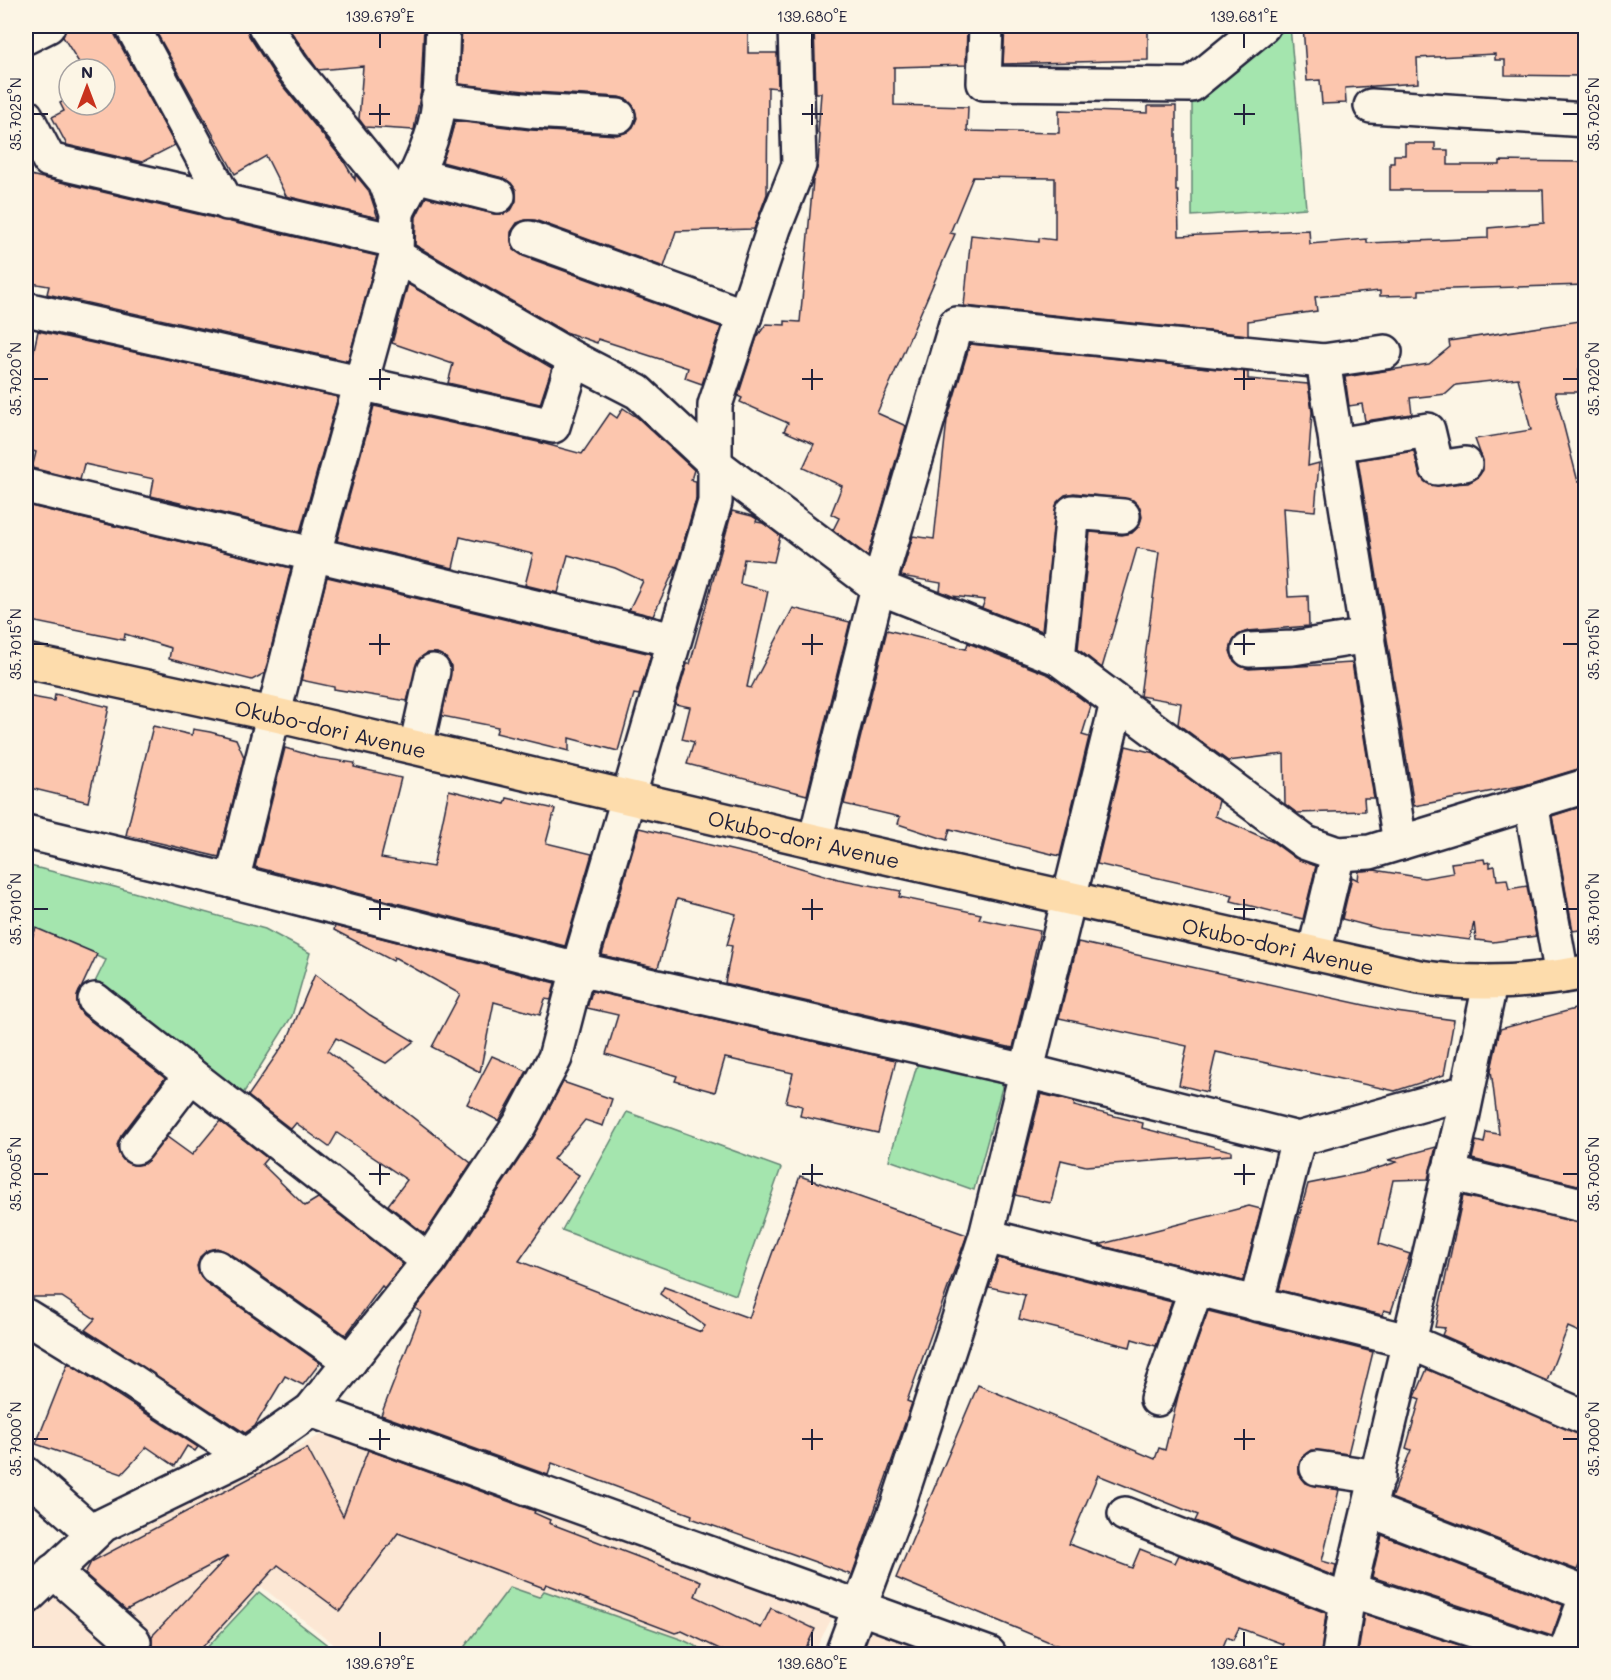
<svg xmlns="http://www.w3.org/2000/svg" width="1611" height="1680" font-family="Mali,sans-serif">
  <rect width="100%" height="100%" fill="#fcf5e5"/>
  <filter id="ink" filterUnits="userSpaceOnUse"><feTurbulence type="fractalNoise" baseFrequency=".0167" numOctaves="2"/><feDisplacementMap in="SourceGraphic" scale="12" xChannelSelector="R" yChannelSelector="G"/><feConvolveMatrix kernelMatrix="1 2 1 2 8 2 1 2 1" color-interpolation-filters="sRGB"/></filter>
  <g filter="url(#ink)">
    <g fill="#fce7d4">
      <polygon points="334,1428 833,1616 813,1654 346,1654 262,1587 198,1654 39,1654 26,1644 26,1612 84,1558"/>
      <polygon points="864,1633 888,1633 948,1654 852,1654"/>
    </g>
    <g fill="#a4e5ae" stroke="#638474" stroke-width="1.5">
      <polygon points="1290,26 1306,208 1192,216 1192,98"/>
      <polygon points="26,865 115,887 265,929 310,953 292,1016 241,1097 93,986 106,960 28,929 26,933"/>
      <polygon points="918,1062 1003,1084 974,1190 889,1160"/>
      <polygon points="627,1112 781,1168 736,1295 562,1230"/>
      <polygon points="510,1587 539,1597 544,1591 683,1640 712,1654 459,1654"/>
      <polygon points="259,1592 339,1654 201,1654"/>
    </g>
    <g fill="#fcc6ae" stroke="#22223b" stroke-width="1.5">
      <polygon points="66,26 113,26 115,35 175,145 142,162 67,145 52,117 64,111 60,103 69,98 69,105 105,105 105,69 83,69 63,37"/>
      <polygon points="153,26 247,26 249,36 277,79 343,160 355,180 355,174 369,191 378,218 286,196 266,156 235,174"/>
      <polygon points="287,26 424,26 421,91 414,130 365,127 359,119 363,66 318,70"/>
      <polygon points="462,26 605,26 605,28 748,30 748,53 777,53 778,88 768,87 767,194 754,229 676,231 664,267 535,220 526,220 517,223 511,232 511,241 514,250 523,256 721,327 702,384 685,378 688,368 598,339 597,343 563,331 415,245 416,217 426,197 494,214 504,214 512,209 516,201 516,190 511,183 503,178 442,162 455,121 531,130 617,135 627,132 633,127 637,118 634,107 628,100 619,97 534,92 459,84"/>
      <polygon points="814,26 967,26 966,65 894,67 894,105 968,107 967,131 1059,133 1059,110 1148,113 1148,106 1176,106 1176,191 1178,191 1179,236 1309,230 1310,244 1367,239 1367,243 1488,238 1488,228 1544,223 1543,190 1390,190 1390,163 1394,163 1394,155 1405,155 1405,143 1435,143 1435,150 1448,150 1448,165 1500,165 1500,161 1586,162 1586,285 1419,290 1419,295 1380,296 1380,291 1315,297 1317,311 1248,321 1248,335 964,306 971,235 1039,242 1039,238 1055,240 1055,178 973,177 950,233 955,234 877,413 906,426 868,556 833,530 839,518 831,514 842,486 803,468 814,444 784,431 788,423 740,402 742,398 738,396 757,337 766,324 785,325 785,321 800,322 813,180 818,165 820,134 818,133 821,93 816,93"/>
      <polygon points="1005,26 1148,26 1148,60 1003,64"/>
      <polygon points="1303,26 1578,26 1578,33 1583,33 1582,76 1505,75 1505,60 1495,60 1495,54 1417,58 1418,83 1345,88 1346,103 1322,104 1320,80 1307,81"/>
      <polygon points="26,174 377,256 348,361 47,294 49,286 26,282"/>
      <polygon points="408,284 552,368 540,404 448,383 453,364 392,343"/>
      <polygon points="1586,320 1586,368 1579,369 1579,392 1555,392 1578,482 1586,481 1586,762 1578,764 1578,769 1525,785 1414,806 1358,460 1414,451 1419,473 1430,485 1468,483 1477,478 1483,470 1483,461 1475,439 1531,430 1518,378 1456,385 1446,394 1410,398 1412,414 1365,421 1362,404 1349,406 1345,377 1429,364 1450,347 1449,341"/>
      <polygon points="38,331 338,397 300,532 151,496 154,479 84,464 80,480 32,468 36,452 26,449 26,386"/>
      <polygon points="970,344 1248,372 1248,379 1308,384 1312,412 1308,466 1319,463 1315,511 1283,508 1288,597 1308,596 1309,626 1248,631 1238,635 1233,641 1230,651 1234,661 1240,666 1249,669 1352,663 1374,798 1364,798 1365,811 1297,813 1285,804 1284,754 1228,761 1178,724 1181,703 1140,696 1159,552 1137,548 1102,668 1078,649 1090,532 1122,535 1132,533 1139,526 1142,517 1140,507 1133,500 1074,493 1065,495 1057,502 1042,631 982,608 985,600 952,596 940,591 941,583 901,576 913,536 934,539 947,420"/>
      <polygon points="374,406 538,442 582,454 610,413 617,418 623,408 638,418 694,470 691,480 696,481 696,499 678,562 653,616 629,610 643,581 615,568 568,555 558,593 525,585 533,554 460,537 453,568 337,541"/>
      <polygon points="26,505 291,568 265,673 252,680 169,659 171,648 125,634 124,640 26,620"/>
      <polygon points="732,511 752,516 757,519 756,522 763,523 780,536 774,562 744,559 740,584 768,591 747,687 751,688 793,608 850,622 807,795 687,764 694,742 682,739 690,707 675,704 687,664 690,664"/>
      <polygon points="327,577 651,654 639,695 634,694 618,751 569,738 569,751 496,733 498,727 442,716 451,666 446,658 437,653 427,653 419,659 407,701 334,689 334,687 301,680"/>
      <polygon points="887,630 966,649 968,643 1049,675 1091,706 1082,735 1089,737 1060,856 950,829 947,840 898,824 900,817 844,804"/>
      <polygon points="55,694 109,707 88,802 26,787 26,696 54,701"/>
      <polygon points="153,726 192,735 193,729 210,732 236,739 244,757 219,857 126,835"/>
      <polygon points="1126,746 1154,753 1219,801 1215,816 1273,842 1295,858 1316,866 1303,919 1231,901 1233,895 1097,864"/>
      <polygon points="285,748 320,758 355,763 354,767 401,778 381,858 433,867 449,790 505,804 507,798 555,809 546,843 592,854 565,946 255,867"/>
      <polygon points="1583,806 1586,929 1573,931 1552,816"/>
      <polygon points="639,828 777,861 838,879 901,891 899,897 981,914 979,919 1040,931 1013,1048 725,983 732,946 727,945 736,914 677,899 658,968 602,955"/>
      <polygon points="1484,859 1485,863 1490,862 1490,867 1495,866 1497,880 1507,879 1509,889 1527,886 1536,936 1493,942 1476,940 1474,922 1470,940 1380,929 1342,919 1352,877 1358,880 1359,871 1374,870 1424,878 1453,873 1451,863"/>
      <polygon points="335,926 555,983 551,1000 545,999 540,1015 494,1002 480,1072 432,1047 460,994 394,957 393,961 334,930"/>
      <polygon points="36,928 97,954 77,997 78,1008 83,1015 165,1078 121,1136 117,1145 119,1154 124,1161 133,1165 144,1164 167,1137 192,1155 220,1121 267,1158 262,1164 305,1206 318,1198 403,1264 384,1288 382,1286 346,1335 227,1252 217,1248 208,1250 201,1256 197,1266 199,1274 205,1282 320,1363 303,1385 285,1376 255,1426 245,1433 85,1330 95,1319 62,1297 26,1297 26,953"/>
      <polygon points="1078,942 1396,1012 1454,1020 1444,1075 1395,1091 1216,1052 1207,1092 1179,1085 1187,1046 1059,1018"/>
      <polygon points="315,974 370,1015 414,1041 386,1063 336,1038 328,1051 471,1163 425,1234 388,1205 407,1180 337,1133 329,1147 296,1123 291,1129 248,1096 288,1038"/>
      <polygon points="592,991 896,1060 878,1133 800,1116 802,1106 786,1102 793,1073 725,1058 715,1092 675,1081 677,1076 606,1054 618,1015 587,1008"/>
      <polygon points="1586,1006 1586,1187 1472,1159 1476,1141 1484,1143 1486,1132 1499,1134 1491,1070 1500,1029"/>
      <polygon points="492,1056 527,1071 499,1121 467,1104"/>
      <polygon points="563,1082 612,1099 603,1126 585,1120 553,1159 579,1175 519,1261 701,1332 705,1326 660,1294 664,1287 749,1318 800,1176 967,1235 907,1401 912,1403 852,1575 691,1518 692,1515 552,1463 548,1475 381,1415 421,1312 415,1308 445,1271 533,1138"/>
      <polygon points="1041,1094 1075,1102 1074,1106 1143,1123 1142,1128 1231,1151 1231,1155 1086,1166 1061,1160 1051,1203 1015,1195"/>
      <polygon points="1436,1147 1428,1179 1393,1180 1379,1244 1410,1254 1391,1312 1384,1310 1382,1315 1279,1290 1308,1184 1362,1173 1397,1162 1388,1160"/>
      <polygon points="1463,1196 1586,1224 1586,1335 1568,1327 1547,1381 1442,1335 1445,1328 1435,1327"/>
      <polygon points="1249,1206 1261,1209 1243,1281 1098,1245"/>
      <polygon points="998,1258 1172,1302 1156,1346 1132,1339 1130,1347 1019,1319 1025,1295 989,1287"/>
      <polygon points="1208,1311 1373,1352 1348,1454 1311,1450 1303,1456 1299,1465 1299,1474 1306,1483 1339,1490 1322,1561 1336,1565 1334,1576 1195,1521 1198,1515 1098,1475 1069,1544 1132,1568 1140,1549 1175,1563 1179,1555 1326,1613 1321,1654 1279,1654 1283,1644 1239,1628 1233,1640 1227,1637 1220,1654 1078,1654 896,1578 978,1385 1155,1459 1159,1448 1165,1450 1179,1392"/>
      <polygon points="68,1363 198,1447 195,1451 187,1446 175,1466 147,1447 122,1474 36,1444"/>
      <polygon points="1427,1369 1586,1436 1586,1540 1580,1553 1583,1556 1577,1570 1391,1498 1411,1450 1406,1448 1420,1399 1415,1397"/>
      <polygon points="307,1448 343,1516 368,1450 535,1511 534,1513 550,1520 549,1523 701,1581 695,1596 761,1628 771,1608 815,1629 805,1650 813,1654 730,1654 682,1631 675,1633 546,1584 544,1588 398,1533 340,1611 278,1565 196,1654 148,1654 152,1646 152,1636 228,1556 126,1610 85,1574 91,1562"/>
      <polygon points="1382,1535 1563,1605 1552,1636 1372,1577"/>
      <polygon points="1364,1614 1487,1654 1358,1654"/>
    </g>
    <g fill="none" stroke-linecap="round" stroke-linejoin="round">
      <defs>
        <g id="minor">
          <polyline points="132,26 227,203"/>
          <polyline points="986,26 984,83 1191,85 1263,26"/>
          <polyline points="26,37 48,26"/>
          <polyline points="438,100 532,111 618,116"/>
          <polyline points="1371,106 1586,120"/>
          <polyline points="26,116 49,160 395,241"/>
          <polyline points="415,175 498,196"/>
          <path d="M397 212C410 187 425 159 433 132 443 98 441 60 443 26"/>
          <polyline points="529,238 745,316"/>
          <polyline points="396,256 574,359 638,392 714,463 878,587 1058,658 1306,843 1338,854 1370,852 1586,786"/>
          <polyline points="26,309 553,426 574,359"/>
          <polyline points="1323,361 1400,843"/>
          <polyline points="1336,445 1428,430 1437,468 1465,464"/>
          <polyline points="26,486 674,640"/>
          <polyline points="1249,650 1293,648 1368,636"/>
          <polyline points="1058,658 1073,512 1123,516"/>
          <polyline points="416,747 433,671"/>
          <polyline points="1531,803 1562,976"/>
          <polyline points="26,832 232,881 578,969 1027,1071 1298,1139 1467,1092"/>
          <polyline points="815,841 878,587 956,324 1323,361 1385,352"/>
          <polyline points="232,881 314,553 396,256 397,212 385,181 292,67 265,26"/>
          <polyline points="1314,954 1338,854"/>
          <polyline points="95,1000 429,1261"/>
          <polyline points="136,1147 191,1075"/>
          <polyline points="1448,1173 1586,1206"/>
          <polyline points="986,1236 1408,1341 1586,1418"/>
          <polyline points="216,1267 350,1361"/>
          <polyline points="1256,1304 1298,1139"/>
          <polyline points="26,1316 132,1381 245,1456"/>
          <polyline points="1157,1399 1196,1289"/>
          <polyline points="311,1410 989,1654"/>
          <polyline points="1317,1468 1378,1477"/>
          <polyline points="26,1474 93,1533"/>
          <polyline points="1370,1510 1586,1594"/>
          <polyline points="1125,1514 1347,1601"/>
          <polyline points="53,1571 134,1642"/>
          <polyline points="1350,1590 1546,1654"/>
          <polyline points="26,1598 103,1525 245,1456 311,1410 429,1261 520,1124 555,1058 578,969 715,502 715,405 774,228 799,165 795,26"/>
          <polyline points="842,1654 898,1505 986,1236 1117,703"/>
          <polyline points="1339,1654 1347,1601 1461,1123 1490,984"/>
          <polyline points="1565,1654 1586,1597"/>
        </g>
        <g id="major">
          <path id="s1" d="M26 661 272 714 815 841 1419 977C1476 986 1529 983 1586 972"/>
        </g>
      </defs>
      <use href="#minor" stroke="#22223b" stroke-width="38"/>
      <use href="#major" stroke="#22223b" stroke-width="38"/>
      <use href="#minor" stroke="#fcf5e5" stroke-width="33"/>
      <use href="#major" stroke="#fddcac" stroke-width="33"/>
    </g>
  </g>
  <path fill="none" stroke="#22223b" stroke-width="2" d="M380 33V48M812 33V48M1244 33V48M380 104V125M812 104V125M1244 104V125M33 114H48M369 114H390M802 114H823M1234 114H1255M1563 114H1578M380 369V390M812 369V390M1244 369V390M33 379H48M369 379H390M802 379H823M1234 379H1255M1563 379H1578M380 634V655M812 634V655M1244 634V655M33 644H48M369 644H390M802 644H823M1234 644H1255M1563 644H1578M380 899V920M812 899V920M1244 899V920M33 909H48M369 909H390M802 909H823M1234 909H1255M1563 909H1578M380 1164V1185M812 1164V1185M1244 1164V1185M33 1174H48M369 1174H390M802 1174H823M1234 1174H1255M1563 1174H1578M380 1429V1450M812 1429V1450M1244 1429V1450M33 1439H48M369 1439H390M802 1439H823M1234 1439H1255M1563 1439H1578M380 1632V1647M812 1632V1647M1244 1632V1647"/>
  <g text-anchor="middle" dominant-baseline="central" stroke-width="6" stroke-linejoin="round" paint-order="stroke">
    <g font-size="21" fill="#22223b" stroke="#fcf5e5">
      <text stroke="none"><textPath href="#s1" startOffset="312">Okubo-dori Avenue</textPath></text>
      <text stroke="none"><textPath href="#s1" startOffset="798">Okubo-dori Avenue</textPath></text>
      <text stroke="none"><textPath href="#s1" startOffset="1284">Okubo-dori Avenue</textPath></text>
    </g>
  </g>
  <rect width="1611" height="1680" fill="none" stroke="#fcf5e5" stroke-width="66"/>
  <g transform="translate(87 87)"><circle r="28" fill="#fcf5e5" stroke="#a5a1a1" stroke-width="1.5"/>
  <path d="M0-4.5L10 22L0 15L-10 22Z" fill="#c8321e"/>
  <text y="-9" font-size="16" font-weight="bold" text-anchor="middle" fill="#22223b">N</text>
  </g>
  <rect x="33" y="33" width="1545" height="1614" fill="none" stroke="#22223b" stroke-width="2"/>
  <g font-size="15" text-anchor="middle" fill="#22223b">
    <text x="380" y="22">139.679°E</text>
    <text x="812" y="22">139.680°E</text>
    <text x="1244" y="22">139.681°E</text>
    <text transform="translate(16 114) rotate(-90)" y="5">35.7025°N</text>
    <text transform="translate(1594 114) rotate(-90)" y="5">35.7025°N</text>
    <text transform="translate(16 379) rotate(-90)" y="5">35.7020°N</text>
    <text transform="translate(1594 379) rotate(-90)" y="5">35.7020°N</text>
    <text transform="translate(16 644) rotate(-90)" y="5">35.7015°N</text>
    <text transform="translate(1594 644) rotate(-90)" y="5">35.7015°N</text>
    <text transform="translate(16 909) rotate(-90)" y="5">35.7010°N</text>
    <text transform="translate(1594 909) rotate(-90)" y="5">35.7010°N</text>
    <text transform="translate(16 1174) rotate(-90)" y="5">35.7005°N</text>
    <text transform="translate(1594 1174) rotate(-90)" y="5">35.7005°N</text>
    <text transform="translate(16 1439) rotate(-90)" y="5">35.7000°N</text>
    <text transform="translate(1594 1439) rotate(-90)" y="5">35.7000°N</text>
    <text x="380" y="1669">139.679°E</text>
    <text x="812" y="1669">139.680°E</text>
    <text x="1244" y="1669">139.681°E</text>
  </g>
</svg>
